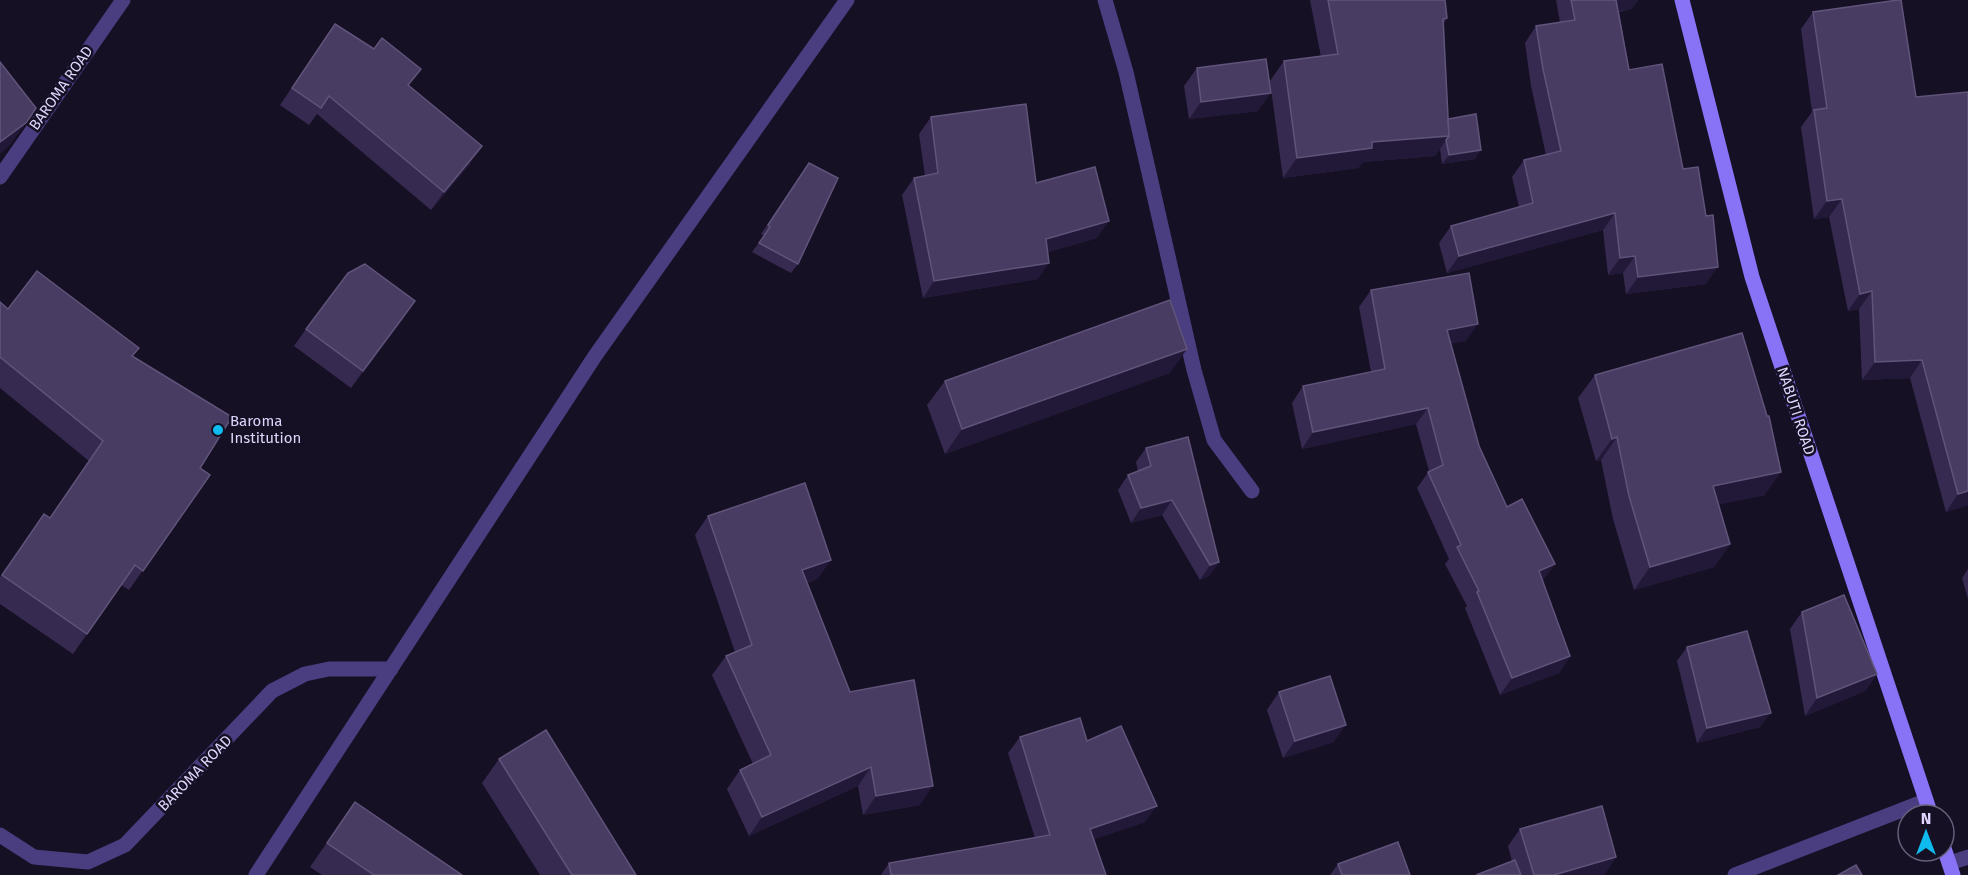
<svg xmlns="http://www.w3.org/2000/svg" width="1968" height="875" font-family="'Fira Sans',sans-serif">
  <rect width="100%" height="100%" fill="#161024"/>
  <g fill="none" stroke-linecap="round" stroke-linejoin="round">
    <g stroke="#4a3e80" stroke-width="15">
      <polyline points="1105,0 1126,72 1194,370 1214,440 1252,491"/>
      <polyline points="0,177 123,0"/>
      <polyline points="0,835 34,857 88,862 125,845 272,691 305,674 329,669 391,669"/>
      <polyline points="1950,863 1968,857"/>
      <polyline points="256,875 595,356 847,0"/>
      <polyline points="1735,875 1925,801"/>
    </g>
    <g stroke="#8873f6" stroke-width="15">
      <polyline points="1682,0 1752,277 1931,815"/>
      <polyline points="1944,848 1953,875"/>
    </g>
  </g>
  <g fill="#372a51">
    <polygon points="1310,0 1445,0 1447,18 1444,23 1448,119 1475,159 1442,164 1440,149 1435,156 1363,162 1358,168 1283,178 1270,81 1284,61 1321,57"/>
    <polygon points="1556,0 1638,0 1631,9 1619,12 1629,70 1683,169 1706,284 1626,294 1623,273 1608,275 1603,230 1447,273 1439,243 1451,226 1519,207 1512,177 1524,160 1546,155 1531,86 1525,43 1536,26 1560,22"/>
    <polygon points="1813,12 1916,97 1968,92 1968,507 1968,505 1946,512 1910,378 1862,380 1859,309 1848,311 1829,217 1814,219 1801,127 1812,112 1801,29"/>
    <polygon points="335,24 409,86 470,164 431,210 317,114 309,125 280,105"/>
    <polygon points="1197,68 1258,111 1189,119 1184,86"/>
    <polygon points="931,117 1097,238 1048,252 1038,279 923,298 902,195 914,178 925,176 919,134"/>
    <polygon points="809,163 798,264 791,273 752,252 764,236 761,234"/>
    <polygon points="1371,290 1466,341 1451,343 1479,446 1507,507 1543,581 1570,656 1559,673 1500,695 1465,608 1467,606 1445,564 1449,559 1417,488 1429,471 1416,424 1302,449 1292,403 1303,386 1371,372 1359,307"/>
    <polygon points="0,302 8,309 132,357 200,468 210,475 129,590 121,585 73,654 0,604 0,577 44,514 50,518 89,461 0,388"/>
    <polygon points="403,319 351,388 294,346 306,329"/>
    <polygon points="1170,373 945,454 927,405 945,381"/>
    <polygon points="1595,375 1765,495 1719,504 1730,544 1714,567 1634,590 1613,519 1601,460 1596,461 1578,398"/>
    <polygon points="1146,448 1219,562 1209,576 1200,580 1162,515 1131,523 1118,490 1128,475 1138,471 1136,462"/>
    <polygon points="708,516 831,560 817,579 807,583 850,692 920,805 863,815 858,786 749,836 727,789 740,770 753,764 712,675 726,656 735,652 695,535"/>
    <polygon points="1968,569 1968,599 1962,578"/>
    <polygon points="1802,612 1877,674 1865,691 1805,716 1790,629"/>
    <polygon points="1687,647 1760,727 1697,743 1677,661"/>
    <polygon points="1279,692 1334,742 1283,758 1267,710"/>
    <polygon points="1020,737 1087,741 1145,822 1094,839 1106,875 881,875 889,863 1035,838 1008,753"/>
    <polygon points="499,759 636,875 540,875 482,783"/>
    <polygon points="355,802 462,875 322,875 310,867"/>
    <polygon points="1520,829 1616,857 1604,875 1476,875 1512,861 1508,846"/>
    <polygon points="1338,864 1410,875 1330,875"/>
  </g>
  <g fill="#221837">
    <polygon points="1614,0 1638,0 1631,9 1604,14"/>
    <polygon points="1271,93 1258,111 1189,119 1201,102"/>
    <polygon points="27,122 9,146 0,154 0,142"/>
    <polygon points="1449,136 1435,156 1363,162 1358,168 1283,178 1297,158 1372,142"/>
    <polygon points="482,146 470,164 431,210 444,192"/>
    <polygon points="1481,150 1475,159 1442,164 1449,155"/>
    <polygon points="1842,199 1829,217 1814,219 1827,201"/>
    <polygon points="1615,213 1603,230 1447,273 1459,256"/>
    <polygon points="1109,221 1097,238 1034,256 1046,239"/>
    <polygon points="1635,256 1623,273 1608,275 1620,258"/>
    <polygon points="1049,263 1038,279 923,298 934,281"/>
    <polygon points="1718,267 1706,284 1626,294 1638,277"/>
    <polygon points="1872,291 1859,309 1848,311 1860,294"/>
    <polygon points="415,301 403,319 351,388 363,371"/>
    <polygon points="1478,324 1466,341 1436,346 1447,330"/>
    <polygon points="1187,349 1170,373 945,454 962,429"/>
    <polygon points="1922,360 1910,378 1862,380 1875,362"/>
    <polygon points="1428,408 1416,424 1302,449 1313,432"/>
    <polygon points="1617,437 1601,460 1596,461 1612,439"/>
    <polygon points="1781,472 1765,495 1697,509 1713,486"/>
    <polygon points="1968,491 1968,505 1946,512 1958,494"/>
    <polygon points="1172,500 1162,515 1131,523 1141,508"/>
    <polygon points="1730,544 1714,567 1634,590 1650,567"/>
    <polygon points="831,560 817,579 789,589 802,570"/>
    <polygon points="1219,562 1209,576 1200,580 1210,565"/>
    <polygon points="1555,564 1543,581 1539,571"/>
    <polygon points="1570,656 1559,673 1500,695 1512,678"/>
    <polygon points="1877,674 1865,691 1805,716 1817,698"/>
    <polygon points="1771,713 1760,727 1697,743 1707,728"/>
    <polygon points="1346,725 1334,742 1283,758 1295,741"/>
    <polygon points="871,767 858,786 749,836 762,817"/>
    <polygon points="933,786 920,805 863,815 876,796"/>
    <polygon points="1157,806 1145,822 1079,844 1090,829"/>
    <polygon points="1616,857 1604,875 1554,875"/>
  </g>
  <g fill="#493c63" stroke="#60547b" stroke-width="1.5">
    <polygon points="1328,0 1445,0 1447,18 1443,19 1449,136 1372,142 1372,148 1297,158 1284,61 1338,54"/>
    <polygon points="1571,0 1616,0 1629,70 1662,64 1683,169 1698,167 1706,216 1713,215 1718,267 1638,277 1635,256 1620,258 1615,213 1459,256 1451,226 1533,203 1524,160 1561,151 1543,69 1536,26 1575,20"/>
    <polygon points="1898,0 1901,0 1916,97 1968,92 1968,491 1958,494 1922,360 1875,362 1872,291 1860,294 1842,199 1827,201 1814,110 1827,108 1813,12"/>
    <polygon points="335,24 374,49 382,38 421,69 408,85 482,146 444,192 329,96 321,108 292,88"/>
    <polygon points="1266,59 1271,93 1201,102 1197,68"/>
    <polygon points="0,62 36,108 27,122 0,142"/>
    <polygon points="1026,104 1036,183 1095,167 1109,221 1046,239 1049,263 934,281 914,178 938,173 931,117"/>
    <polygon points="1476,114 1481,150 1449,155 1446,140 1449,136 1448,119"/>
    <polygon points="809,163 838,178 798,264 759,243 770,227 768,225"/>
    <polygon points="365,264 415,301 363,371 306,329 348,273"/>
    <polygon points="37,271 139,348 132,356 232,417 200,468 210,475 143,571 135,565 87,634 2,575 44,514 50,518 103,441 0,357 0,302 8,309"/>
    <polygon points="1469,273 1478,324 1447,330 1479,446 1507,507 1522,499 1555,564 1539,571 1570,656 1512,678 1477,592 1479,591 1457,547 1461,545 1428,472 1443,465 1428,408 1313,432 1303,386 1385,369 1371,290"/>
    <polygon points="1170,300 1187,349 962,429 945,381"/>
    <polygon points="1742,333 1767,416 1769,416 1781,472 1713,486 1730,544 1650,567 1629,496 1617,437 1612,439 1595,375"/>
    <polygon points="1188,437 1219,562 1210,565 1172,500 1141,508 1128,475 1151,466 1146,448"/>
    <polygon points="805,483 831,560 802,570 850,692 914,680 933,786 876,796 871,767 762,817 740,770 771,755 726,656 752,645 708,516"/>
    <polygon points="1844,595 1877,674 1817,698 1802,612"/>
    <polygon points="1747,631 1771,713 1707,728 1687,647"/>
    <polygon points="1330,676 1346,725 1295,741 1279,692"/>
    <polygon points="1080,718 1087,741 1121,726 1157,806 1090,829 1106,875 891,875 889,863 1050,835 1020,737"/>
    <polygon points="546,730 636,875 572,875 499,759"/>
    <polygon points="355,802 462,875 374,875 327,843"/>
    <polygon points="1602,806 1616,857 1554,875 1534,875 1520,829"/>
    <polygon points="1398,842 1410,875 1342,875 1338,864"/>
    <polygon points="1515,860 1521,875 1476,875"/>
    <polygon points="1856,865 1862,875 1838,875"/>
  </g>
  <circle fill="#0fbaef" stroke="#161024" stroke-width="2" cx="218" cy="430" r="6"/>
  <g text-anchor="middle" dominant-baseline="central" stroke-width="5" stroke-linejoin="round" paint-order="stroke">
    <g font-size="15" fill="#dfd5fc" stroke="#161024">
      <text transform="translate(61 88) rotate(-55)">BAROMA ROAD</text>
      <text transform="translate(1796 411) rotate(72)">NABUTI ROAD</text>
      <text transform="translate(195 773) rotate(-46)">BAROMA ROAD</text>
    </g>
    <g font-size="15" fill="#dfd5fc" stroke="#161024" text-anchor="start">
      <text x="230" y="421">Baroma<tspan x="230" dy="17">Institution</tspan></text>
    </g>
  </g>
  <g transform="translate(1926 833)"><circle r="28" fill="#161024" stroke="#665f7a" stroke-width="1.5"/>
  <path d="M0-4.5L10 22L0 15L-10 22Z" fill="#0fbaef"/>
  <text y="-9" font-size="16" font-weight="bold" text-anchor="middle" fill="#dfd5fc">N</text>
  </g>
</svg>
